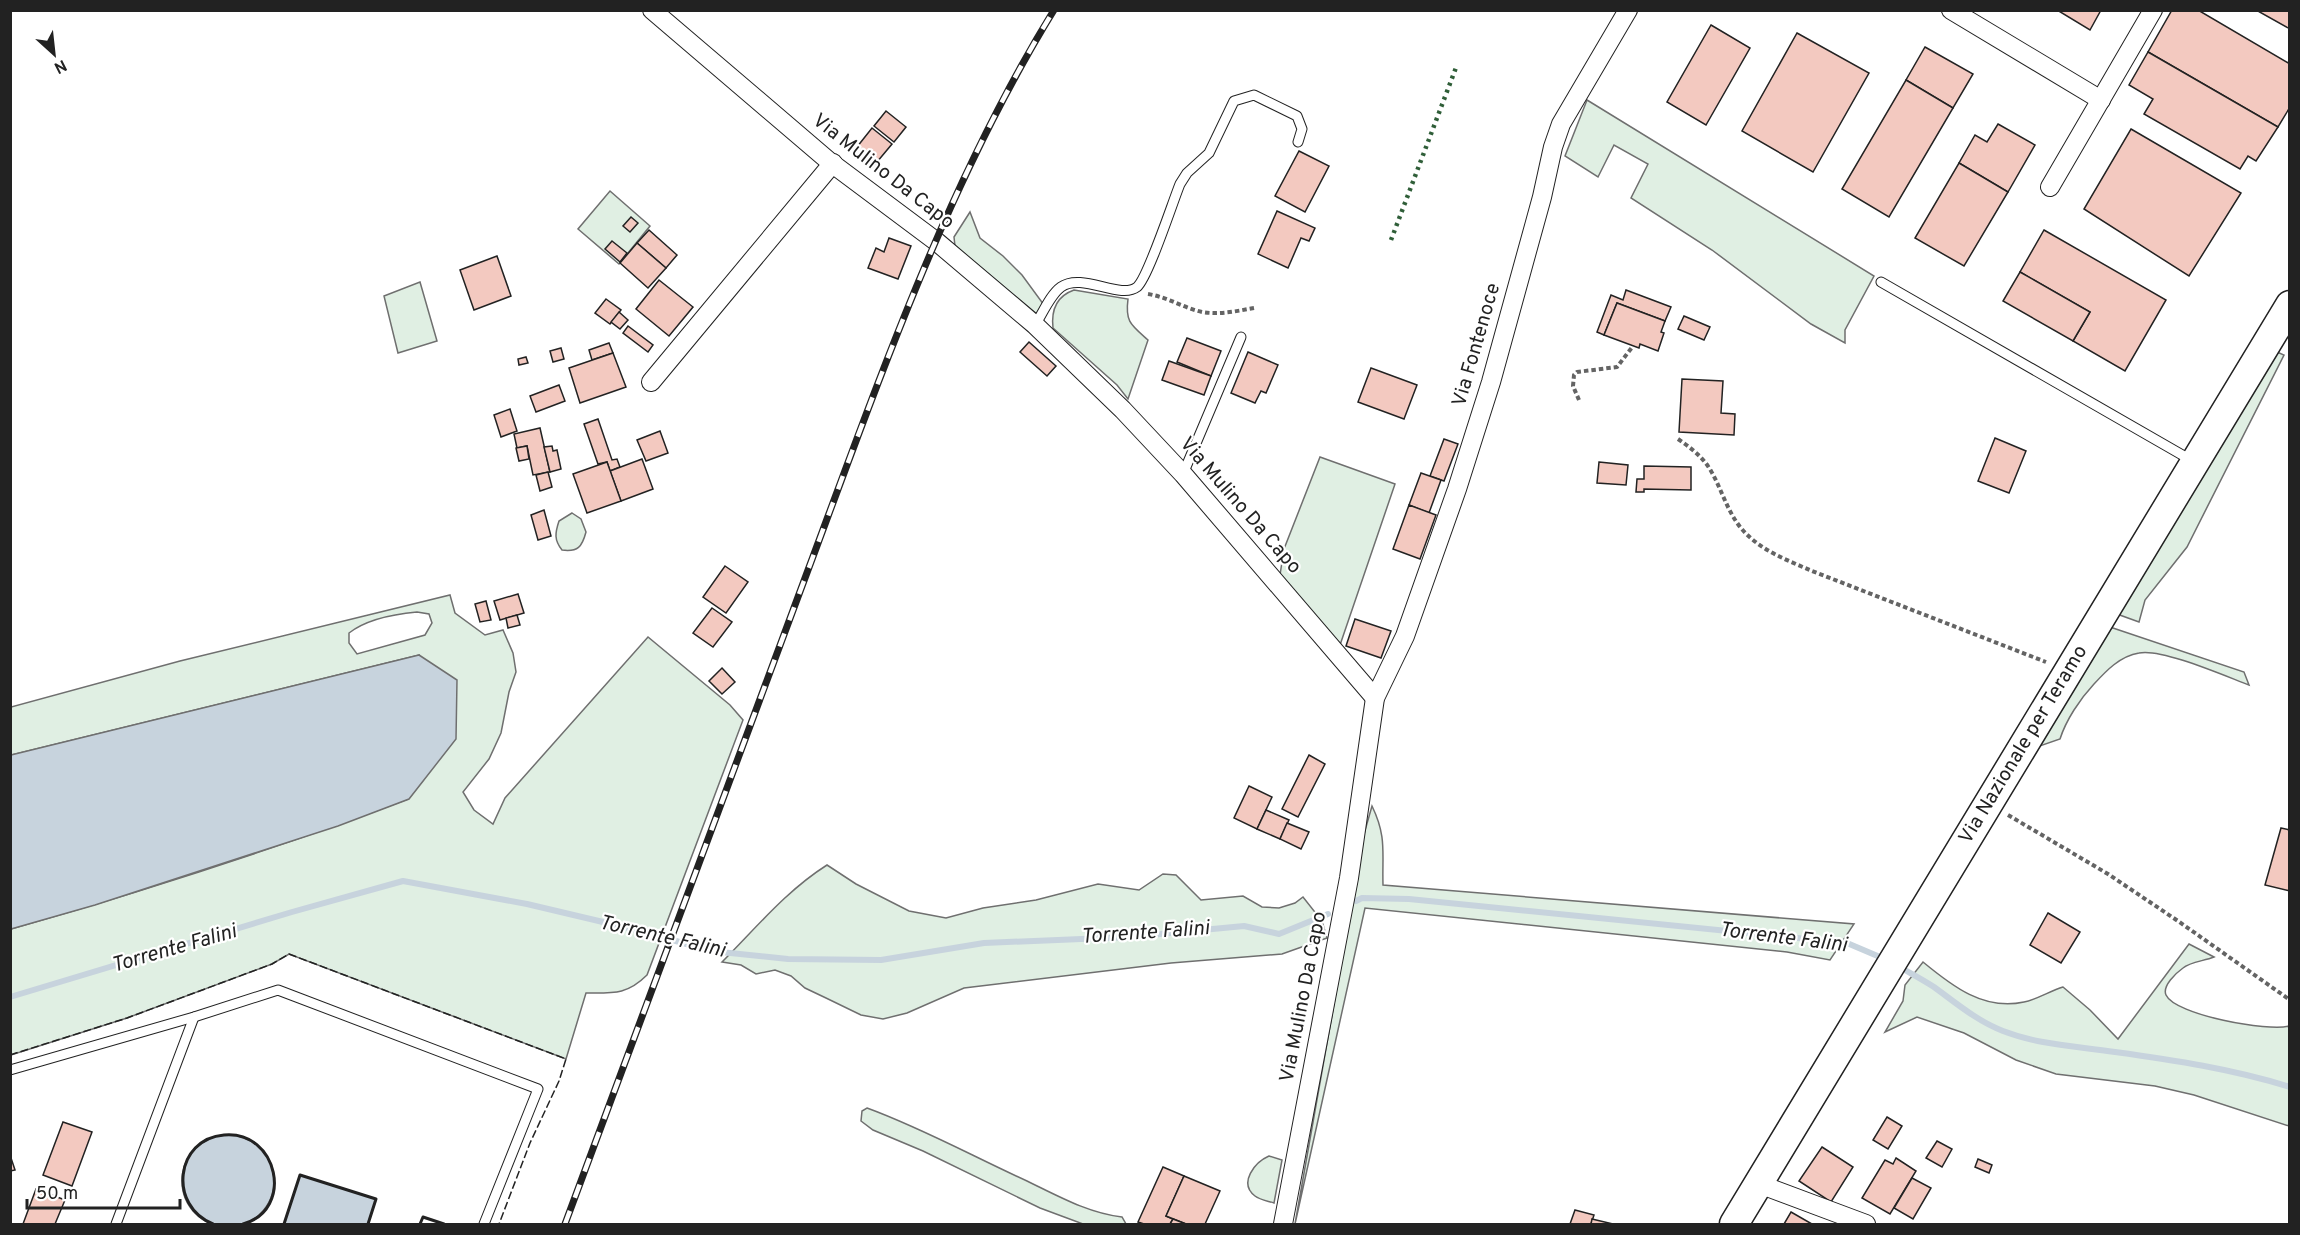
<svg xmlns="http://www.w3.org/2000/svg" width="2300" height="1235" font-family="Overpass,sans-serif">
  <rect width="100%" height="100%" fill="#fff"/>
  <g fill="#e0efe3" stroke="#6f6f6f" stroke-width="1.5" fill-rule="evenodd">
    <polygon points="1587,100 1874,276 1845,330 1845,343 1811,324 1712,250 1631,198 1648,164 1614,145 1598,177 1565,156"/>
    <polygon points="610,191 650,226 619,264 578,229"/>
    <polygon points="970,212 980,238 1003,256 1022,275 1044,305 1038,315 955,246 954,237"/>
    <polygon points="420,282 437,341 398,353 384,296"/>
    <path d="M1074 290 1128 299C1125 322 1131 325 1148 340L1128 399 1117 385 1053 328C1051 310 1057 296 1074 290Z"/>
    <polygon points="2277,352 2284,355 2187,547 2145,600 2139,622 2117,614"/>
    <polygon points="1320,457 1395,484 1339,648 1280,575 1284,549"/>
    <path d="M572 513 581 519 586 532C582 547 578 552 562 550 554 540 555 533 559 521Z"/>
    <path d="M450 595 455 613 485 635 503 630 513 653 516 672 509 692 501 733 489 759 463 792 474 810 493 824 505 798 648 637 730 705 743 720 647 975C627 995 613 993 586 993L566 1059 289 954 272 964 127 1018 11 1055V929C144 891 278 848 408 799L419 655 11 755V707L180 661ZM417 612 429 614 432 623 425 635 357 654 349 643V633C367 619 395 614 417 612Z"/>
    <path d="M2107 626 2244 672 2249 685C2225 676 2161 648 2139 653 2120 656 2106 671 2094 684 2080 699 2066 720 2060 739L2037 747Z"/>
    <path d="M1372 806C1387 837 1382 853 1383 885L1854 924 1830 960 1787 952 1365 908 1295 1224 1364 834Z"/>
    <path d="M827 865 856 884 909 911 946 918 983 908 1036 900 1098 884 1139 890 1163 874 1176 875 1201 900 1243 896 1262 907 1279 908 1295 903 1303 897 1322 921 1327 938 1282 954 1171 963 964 988 907 1013 883 1019 861 1015 826 998 805 988 791 976 775 970 756 974 741 965 722 962C756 928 786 891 827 865Z"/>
    <path d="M2189 944 2214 957C2204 961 2190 962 2183 968 2176 973 2162 986 2166 995 2175 1015 2269 1032 2289 1026V1126L2194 1095 2155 1086 2056 1074 2016 1060 1964 1033 1917 1017 1885 1032 1903 1001 1905 985 1923 962C1952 986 1984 1011 2024 1002 2036 1000 2050 991 2063 987L2090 1010 2118 1039Z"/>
    <path d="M867 1108C922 1128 974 1157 1027 1181 1058 1196 1088 1213 1122 1217L1126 1224H1083L1040 1208 923 1151 873 1130 861 1121 862 1111Z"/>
    <path d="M1269 1156 1282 1160 1274 1203C1268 1201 1260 1200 1255 1196 1238 1183 1255 1162 1269 1156Z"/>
  </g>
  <g fill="#c7d3dd" stroke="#6f6f6f" stroke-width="1.5">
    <polygon points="419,655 457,680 456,739 409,799 338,826 95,905 11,929 11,755"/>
    <circle cx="228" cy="1181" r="46"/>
    <polygon points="300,1175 376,1199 368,1224 284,1224"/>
  </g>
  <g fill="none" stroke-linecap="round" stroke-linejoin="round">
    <g stroke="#c7d3dd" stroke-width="6">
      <polyline points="1356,901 1362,898 1409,899 1847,943 1887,960"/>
      <path d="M1898 966C1910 973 1922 979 1934 987 1956 1003 1977 1021 2003 1031 2039 1045 2076 1046 2115 1052 2173 1060 2233 1069 2290 1087"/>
      <polyline points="10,997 292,912 403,881 527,904 641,931 711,951 788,959 881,960 984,943 1129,937 1244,926 1279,934 1328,914"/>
    </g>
  </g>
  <g fill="#f3c9c0" stroke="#222" stroke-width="1.5">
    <polygon points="2057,10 2101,10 2090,30"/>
    <polygon points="2172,10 2198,10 2290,64 2290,107 2278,127 2148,52"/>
    <polygon points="2256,10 2290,10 2290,29"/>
    <polygon points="1711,25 1750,48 1706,125 1667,102"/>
    <polygon points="1797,33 1869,73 1813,172 1742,131"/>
    <polygon points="1925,47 1973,74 1953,108 1906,80"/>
    <polygon points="2148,52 2278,127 2256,161 2248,156 2240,169 2144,114 2153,99 2129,85"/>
    <polygon points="1906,80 1953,108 1889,217 1842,189"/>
    <polygon points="886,111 906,127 894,142 874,126"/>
    <polygon points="1998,124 2035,145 2008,192 1959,163 1975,135 1987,142"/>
    <polygon points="872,128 892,144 872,168 853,152"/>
    <polygon points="2131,129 2241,193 2189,276 2084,209"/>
    <polygon points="1299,151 1329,166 1305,212 1275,196"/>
    <polygon points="1959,163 2008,192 1964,266 1915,238"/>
    <polygon points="1277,211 1315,228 1309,241 1301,238 1288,268 1258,254"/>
    <polygon points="631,217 638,223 630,232 623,226"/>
    <polygon points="649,230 677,255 666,268 637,243"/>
    <polygon points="2044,230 2166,300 2125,371 2073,341 2090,312 2020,272"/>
    <polygon points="889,238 911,246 898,279 868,268 876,248 884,252"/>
    <polygon points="612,241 627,253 620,262 605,249"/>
    <polygon points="637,243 666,268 648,288 620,263"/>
    <polygon points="497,256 511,296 474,310 460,270"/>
    <polygon points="2020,272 2090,312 2073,341 2003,301"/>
    <polygon points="659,280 693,307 669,336 636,309"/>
    <polygon points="1626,290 1671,307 1665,321 1617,303 1604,335 1597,332 1611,295 1623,300"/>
    <polygon points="606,299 621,310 610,324 595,313"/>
    <polygon points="1617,303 1665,321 1661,332 1664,333 1658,351 1640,344 1639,348 1604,335"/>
    <polygon points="619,312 628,320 620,329 611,322"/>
    <polygon points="1684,316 1710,327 1704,340 1678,329"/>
    <polygon points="628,326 653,345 648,352 623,333"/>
    <polygon points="1187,338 1221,351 1211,376 1177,362"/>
    <polygon points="1029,342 1056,366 1047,376 1020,352"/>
    <polygon points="609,343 613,353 592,360 589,350"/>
    <polygon points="561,348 564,359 553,362 550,351"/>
    <polygon points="1248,352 1278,365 1266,393 1261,391 1255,403 1231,393"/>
    <polygon points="613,353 626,387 580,403 569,368"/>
    <polygon points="526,357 528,363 519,365 518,359"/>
    <polygon points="1169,361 1211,376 1204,395 1162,380"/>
    <polygon points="1371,368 1417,385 1404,419 1358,402"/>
    <polygon points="1682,379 1723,381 1721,413 1735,414 1734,435 1679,432"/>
    <polygon points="559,385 565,401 536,412 530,396"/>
    <polygon points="510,409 517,431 501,437 494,415"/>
    <polygon points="598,419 612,460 617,459 620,467 610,471 607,462 598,464 584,424"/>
    <polygon points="540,428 550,472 533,475 527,446 517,448 514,434"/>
    <polygon points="660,431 668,453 646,461 637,440"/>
    <polygon points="1995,438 2026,451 2009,493 1978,481"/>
    <polygon points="1444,439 1458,444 1444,481 1430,476"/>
    <polygon points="527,446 529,459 519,461 516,448"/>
    <polygon points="552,446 553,451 557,450 561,469 550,472 544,447"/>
    <polygon points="642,459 653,489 621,501 610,471"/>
    <polygon points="607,462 621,501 587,513 573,474"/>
    <polygon points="1599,462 1628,465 1626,485 1597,483"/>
    <polygon points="1644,466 1691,467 1691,490 1644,489 1644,492 1636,492 1637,479 1644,479"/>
    <polygon points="548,472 552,487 540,491 536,475"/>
    <polygon points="1421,473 1441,480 1429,513 1409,505"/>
    <polygon points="1409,505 1436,515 1420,559 1393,549"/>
    <polygon points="544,510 551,536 538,540 531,515"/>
    <polygon points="725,566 748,582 726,613 703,597"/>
    <polygon points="518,594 524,613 500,620 494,601"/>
    <polygon points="486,601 491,620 480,622 475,604"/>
    <polygon points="712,608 732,622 713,647 693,633"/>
    <polygon points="517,615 520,625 508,628 506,618"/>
    <polygon points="1355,619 1391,631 1381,658 1346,646"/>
    <polygon points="722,668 735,682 722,694 709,681"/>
    <polygon points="1309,755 1325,764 1298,817 1282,809"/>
    <polygon points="1249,786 1272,797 1257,829 1234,818"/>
    <polygon points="1266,810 1289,820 1280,839 1257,829"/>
    <polygon points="1287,823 1309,832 1301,849 1280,839"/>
    <polygon points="2281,828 2290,830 2290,891 2265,885"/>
    <polygon points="2048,913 2080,932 2061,963 2030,945"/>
    <polygon points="1887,1117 1902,1126 1888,1149 1873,1140"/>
    <polygon points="63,1122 92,1132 72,1186 43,1175"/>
    <polygon points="1937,1141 1952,1149 1942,1167 1926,1158"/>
    <polygon points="1822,1147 1853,1167 1831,1202 1799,1181"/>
    <polygon points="10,1155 15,1170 10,1171"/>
    <polygon points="1896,1158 1916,1171 1890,1214 1862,1198 1885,1160 1893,1164"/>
    <polygon points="1978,1159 1992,1165 1989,1173 1975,1167"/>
    <polygon points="1163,1167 1184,1176 1166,1216 1173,1219 1170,1224 1144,1224 1138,1222"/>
    <polygon points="1184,1176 1220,1191 1205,1224 1186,1224 1166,1216"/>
    <polygon points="1912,1178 1931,1188 1913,1219 1894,1208"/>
    <polygon points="36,1189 65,1200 55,1224 23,1224"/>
    <polygon points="1575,1210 1594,1215 1591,1224 1570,1224"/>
    <polygon points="1791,1212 1812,1224 1784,1224"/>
    <polygon points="1173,1219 1186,1224 1170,1224"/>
    <polygon points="1592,1219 1613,1224 1591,1224"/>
  </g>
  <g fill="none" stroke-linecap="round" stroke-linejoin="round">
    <defs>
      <g id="lane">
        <polyline points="1881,282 2191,460"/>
        <path d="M1035 325C1043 313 1050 295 1061 287 1082 272 1120 300 1137 287 1148 278 1173 201 1180 184L1187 173 1209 153 1234 101 1254 95 1297 116 1302 129 1298 142"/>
        <polyline points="1183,474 1241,337"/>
        <polyline points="10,1070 194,1017 278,990 538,1089 484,1224"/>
        <polyline points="116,1224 194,1017"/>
      </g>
      <g id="street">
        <polyline points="652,10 830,162 937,242 1035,325 1123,410 1183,474 1375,698"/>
        <polyline points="1951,10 2101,100"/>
        <polyline points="2050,187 2153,10"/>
        <polyline points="651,382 833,163"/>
        <polyline points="1759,1184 1866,1224"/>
        <polyline points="1283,1224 1349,878 1375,698 1405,636 1457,489 1491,382 1542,197 1553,147 1561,124 1628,10"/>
      </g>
      <g id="primary">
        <path id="s1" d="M1734 1224 2290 305"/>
      </g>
    </defs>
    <use href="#lane" stroke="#222" stroke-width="11"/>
    <use href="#street" stroke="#222" stroke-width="20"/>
    <use href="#primary" stroke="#222" stroke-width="31"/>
    <g stroke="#646464" stroke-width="4" stroke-dasharray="4.5 3" stroke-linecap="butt">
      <path d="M1148 294C1167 297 1184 308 1202 312 1220 315 1237 311 1254 308"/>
      <polyline points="1579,400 1573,386 1574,375 1577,372 1617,367 1633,346"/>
      <path d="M1678 439C1691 448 1703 457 1711 471 1722 490 1727 511 1741 528 1759 550 1787 560 1812 571L2046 662"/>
      <polyline points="2008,815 2108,874 2178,921 2290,1000"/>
    </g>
    <use href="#lane" stroke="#fff" stroke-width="9"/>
    <use href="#street" stroke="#fff" stroke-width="18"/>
    <use href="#primary" stroke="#fff" stroke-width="28"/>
    <defs>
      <path id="rail" d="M565 1224C646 1006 727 788 808 570 879 380 947 184 1054 10"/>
    </defs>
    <use href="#rail" stroke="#222" stroke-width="7"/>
    <use href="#rail" stroke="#fff" stroke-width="4.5" stroke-dasharray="14" stroke-linecap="butt"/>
    <polyline stroke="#2f5e38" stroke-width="4.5" stroke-dasharray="3 4.5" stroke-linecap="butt" points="1391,240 1457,65"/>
    <polyline stroke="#222" stroke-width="1.5" stroke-dasharray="8 3" stroke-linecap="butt" points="10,1055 127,1018 272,964 289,954 566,1059 559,1081 530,1143 499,1224"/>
    <g stroke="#222" stroke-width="3">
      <path d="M213 1224C168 1206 175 1139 224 1135 278 1130 295 1210 243 1224"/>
      <polyline points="284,1224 300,1175 376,1199 368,1224"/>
      <polyline points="420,1224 423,1217 444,1224"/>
    </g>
  </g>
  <g text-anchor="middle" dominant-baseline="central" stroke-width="4.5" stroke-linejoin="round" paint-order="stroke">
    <g font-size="20" fill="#222" stroke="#fff">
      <text transform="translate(883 172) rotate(38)">Via Mulino Da Capo</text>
      <text transform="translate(1477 345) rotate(-74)">Via Fontenoce</text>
      <text transform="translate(1240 506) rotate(49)">Via Mulino Da Capo</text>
      <text stroke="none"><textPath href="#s1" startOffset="560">Via Nazionale per Teramo</textPath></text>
      <text transform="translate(1304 997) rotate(-79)">Via Mulino Da Capo</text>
    </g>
    <g font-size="21" font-style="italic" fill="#222" stroke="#fff">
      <text transform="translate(1145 933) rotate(-4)">Torrente Falini</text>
      <text transform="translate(662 937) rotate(13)">Torrente Falini</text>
      <text transform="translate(1783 938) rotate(7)">Torrente Falini</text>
      <text transform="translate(174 949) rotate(-16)">Torrente Falini</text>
    </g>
  </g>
  <rect width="2300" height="1235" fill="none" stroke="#222222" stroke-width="24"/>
  <g transform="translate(54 54) rotate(153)" stroke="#ffffff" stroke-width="4.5" paint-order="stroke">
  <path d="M0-4.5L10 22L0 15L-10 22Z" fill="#222222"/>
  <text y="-9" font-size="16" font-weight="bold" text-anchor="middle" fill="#222222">N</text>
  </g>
  <path d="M27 1199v9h153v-9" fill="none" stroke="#222222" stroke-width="3"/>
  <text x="36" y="1199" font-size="18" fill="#222222" stroke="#ffffff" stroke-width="4.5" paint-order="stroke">50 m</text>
</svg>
